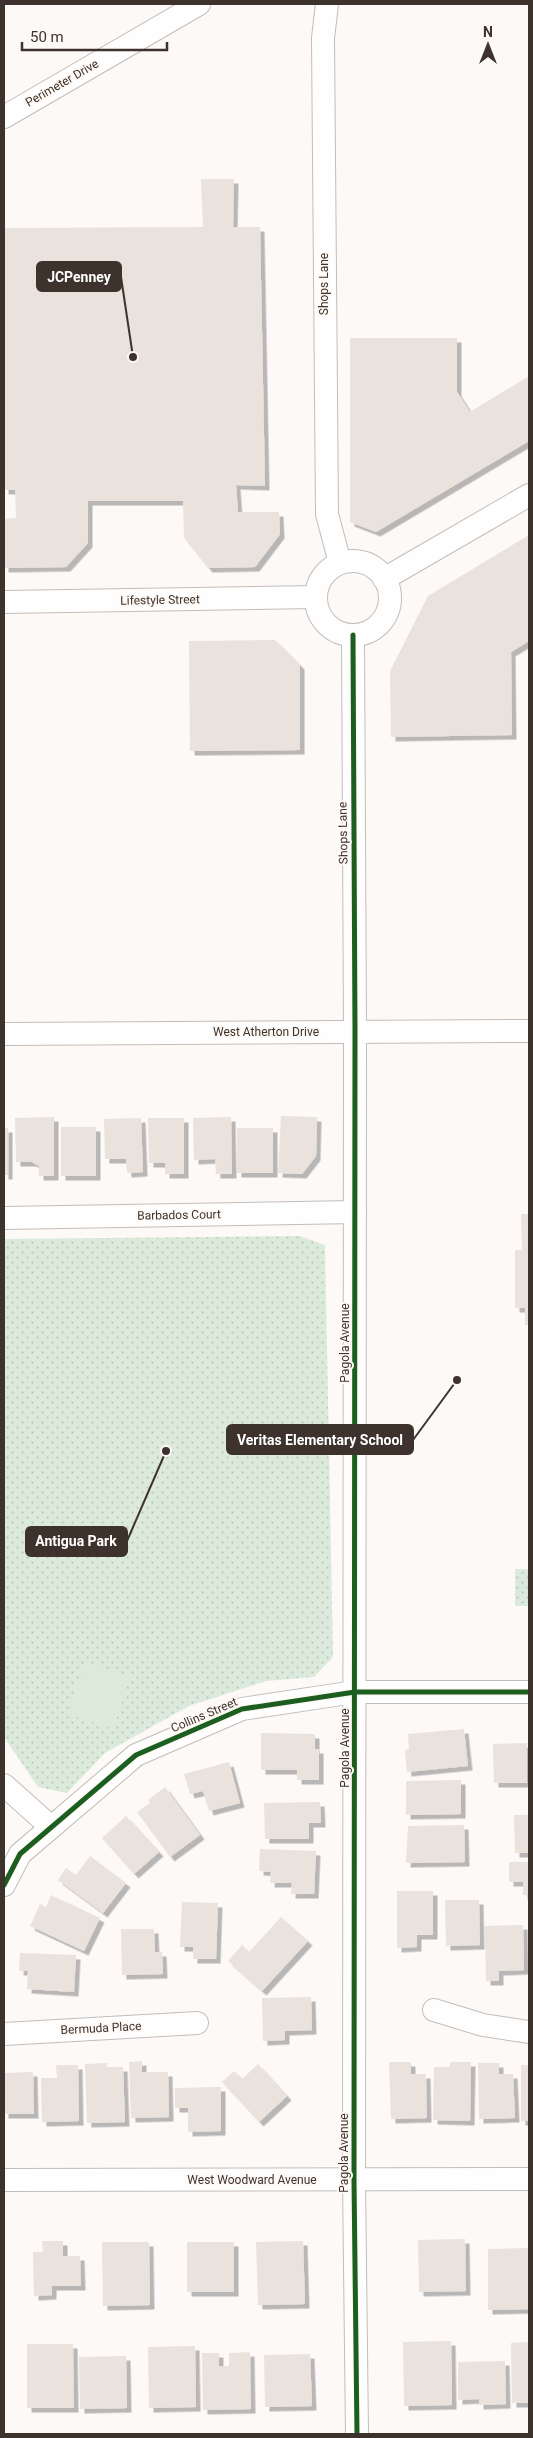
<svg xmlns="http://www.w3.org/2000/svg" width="533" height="2438" font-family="Roboto,sans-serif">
  <defs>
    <pattern id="park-dots" width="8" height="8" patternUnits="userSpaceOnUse" patternTransform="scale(1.25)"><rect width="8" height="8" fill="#dceadc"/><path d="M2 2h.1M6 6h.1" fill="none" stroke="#bec9bd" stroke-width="1.8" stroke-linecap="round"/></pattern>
    <filter id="shadow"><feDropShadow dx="4.5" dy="4.5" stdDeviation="0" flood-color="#0004"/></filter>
  </defs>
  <rect width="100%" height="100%" fill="#fcf9f7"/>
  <g fill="url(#park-dots)">
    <polygon points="300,1236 325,1245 333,1657 314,1677 266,1681 189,1706 105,1753 67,1793 38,1787 4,1737 4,1239"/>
    <rect x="515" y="1569" width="14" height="37"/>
  </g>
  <polygon fill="#dceadc" points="85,1662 130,1677 113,1729 67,1714"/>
  <g fill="#eae2dd" filter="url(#shadow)">
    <polygon points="201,179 234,179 233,227 260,227 265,486 236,485 238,512 279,512 280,534 255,567 208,568 184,538 183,501 88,501 88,543 66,567 4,568 4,519 16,518 15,490 4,490 4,228 203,227"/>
    <polygon points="350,338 457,338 457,392 470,412 529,376 529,441 376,532 350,522"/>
    <polygon points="529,535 529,641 511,652 512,735 391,737 390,671 428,596"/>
    <polygon points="275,640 300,665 300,750 190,751 189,641"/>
    <polygon points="281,1116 317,1117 316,1156 302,1174 278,1173"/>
    <polygon points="54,1117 54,1176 39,1176 39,1166 32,1162 16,1162 15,1118"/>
    <polygon points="231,1117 232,1174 216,1174 215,1159 194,1160 193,1118"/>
    <polygon points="141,1118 143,1172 127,1173 126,1159 105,1159 104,1119"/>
    <polygon points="148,1118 184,1118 184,1174 165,1174 165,1163 149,1163"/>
    <rect x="61" y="1127" width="35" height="49"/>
    <rect x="4" y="1128" width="4" height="47"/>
    <rect x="237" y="1128" width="36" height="45"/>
    <polygon points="521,1214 529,1214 529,1325 525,1325 525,1308 515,1308 515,1250 522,1250"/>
    <polygon points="464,1729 468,1766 407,1772 405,1750 409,1749 408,1734"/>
    <polygon points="261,1733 315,1734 315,1749 319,1749 319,1780 297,1780 297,1770 261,1770"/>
    <polygon points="527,1743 527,1783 494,1783 493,1744"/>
    <polygon points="229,1762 240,1803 209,1811 203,1791 190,1794 184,1774"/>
    <polygon points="461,1780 461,1814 406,1815 406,1781"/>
    <polygon points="165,1787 200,1835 170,1857 137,1812 150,1803 148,1800"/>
    <polygon points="320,1802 321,1823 309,1823 309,1839 265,1839 264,1803"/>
    <polygon points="514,1815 529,1815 529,1853 515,1853"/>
    <polygon points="126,1816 159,1852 134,1874 102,1838"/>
    <polygon points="464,1825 465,1862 406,1863 408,1826"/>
    <polygon points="260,1849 316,1851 314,1894 291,1894 292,1883 270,1883 271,1872 259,1871"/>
    <polygon points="90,1856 126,1883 103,1913 58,1880 66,1868 76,1875"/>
    <polygon points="509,1862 529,1862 529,1895 523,1895 523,1882 509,1882"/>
    <polygon points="397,1891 433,1891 433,1935 417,1935 417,1947 397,1948"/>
    <polygon points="51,1895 100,1918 84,1951 30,1926 40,1904 46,1907"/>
    <polygon points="445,1900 479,1900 480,1945 446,1946"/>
    <polygon points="182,1902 218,1903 216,1959 193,1959 193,1947 180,1947"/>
    <polygon points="281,1917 308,1941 262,1991 228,1961 242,1945 249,1952"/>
    <polygon points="523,1925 524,1970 499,1971 499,1981 486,1981 485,1926"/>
    <polygon points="121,1929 154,1929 155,1952 162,1952 163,1974 122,1975"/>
    <polygon points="20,1953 76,1955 74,1992 27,1989 28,1971 19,1971"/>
    <polygon points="311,1997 312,2030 285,2031 285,2040 263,2041 262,1998"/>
    <polygon points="142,2061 142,2072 168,2072 169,2117 131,2118 129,2062"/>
    <polygon points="389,2062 411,2062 411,2074 426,2074 427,2118 391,2119"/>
    <polygon points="450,2062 471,2062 470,2121 433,2120 434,2067 450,2067"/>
    <polygon points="107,2063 107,2067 123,2067 125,2122 87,2123 85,2064"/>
    <polygon points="478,2063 499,2063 499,2074 513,2074 515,2118 479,2119"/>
    <polygon points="258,2064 287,2096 259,2122 222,2082 234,2071 242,2079"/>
    <polygon points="56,2065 78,2065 79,2121 42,2122 41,2078 57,2078"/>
    <rect x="521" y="2065" width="8" height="56"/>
    <polygon points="33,2072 34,2114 4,2114 4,2073"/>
    <polygon points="221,2087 221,2131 188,2132 188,2108 175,2108 175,2088"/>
    <polygon points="465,2239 466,2291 419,2292 418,2240"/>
    <polygon points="42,2241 63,2241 63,2256 80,2256 81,2286 52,2286 52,2295 34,2296 33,2252 43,2252"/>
    <polygon points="303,2241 305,2304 258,2305 256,2242"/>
    <polygon points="102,2242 149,2242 150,2305 103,2306"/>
    <rect x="187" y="2242" width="47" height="50"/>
    <polygon points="529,2248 529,2309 488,2310 488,2249"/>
    <polygon points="451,2341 452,2405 404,2406 403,2342"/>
    <polygon points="529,2342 529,2403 512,2403 511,2343"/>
    <polygon points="27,2344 73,2344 74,2408 27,2408"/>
    <polygon points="195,2346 196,2407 149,2408 148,2347"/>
    <polygon points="250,2352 251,2409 203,2410 202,2353 219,2353 219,2366 229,2366 229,2353"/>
    <polygon points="310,2354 312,2406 265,2407 264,2355"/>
    <polygon points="126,2356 127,2408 80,2409 79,2357"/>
    <polygon points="505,2361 506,2404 479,2405 479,2399 458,2400 458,2362"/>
  </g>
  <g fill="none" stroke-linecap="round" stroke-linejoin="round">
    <defs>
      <g id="minor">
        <polyline points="327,4 323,38 327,514 340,563"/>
        <polyline points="4,117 199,4"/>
        <circle cx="353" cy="598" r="37"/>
        <polyline points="384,579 529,495"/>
        <polyline points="4,602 316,597"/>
        <polyline points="353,635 355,1031 354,2180 357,2434"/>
        <polyline points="4,1034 529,1031"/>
        <polyline points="4,1218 355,1212"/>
        <polyline points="4,1785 51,1827"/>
        <polyline points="4,1885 20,1854 136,1755 242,1709 355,1692 529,1692"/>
        <polyline points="434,2010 483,2025 529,2032"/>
        <polyline points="4,2034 197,2023"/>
        <polyline points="4,2180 529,2179"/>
      </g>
    </defs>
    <use href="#minor" stroke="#c3bdb9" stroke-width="24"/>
    <use href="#minor" stroke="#fffefe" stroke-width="22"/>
    <defs>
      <g id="cycleway">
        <polyline points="353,635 355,1031 354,2180 357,2434"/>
        <polyline points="4,1885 20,1854 136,1755 242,1709 355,1692 529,1692"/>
      </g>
    </defs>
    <use href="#cycleway" stroke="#fef9f5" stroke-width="8"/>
    <use href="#cycleway" stroke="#1b5e20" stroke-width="5"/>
  </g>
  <g text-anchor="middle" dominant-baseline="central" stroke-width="4" stroke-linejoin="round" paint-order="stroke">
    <g font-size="12" fill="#3d332c" stroke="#fef9f5">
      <text transform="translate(62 83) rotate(-30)">Perimeter Drive</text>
      <text transform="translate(324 284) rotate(-90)">Shops Lane</text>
      <text transform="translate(160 600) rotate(-1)">Lifestyle Street</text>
      <text transform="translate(343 833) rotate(-91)">Shops Lane</text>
      <text x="266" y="1032">West Atherton Drive</text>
      <text transform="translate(179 1215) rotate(-1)">Barbados Court</text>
      <text transform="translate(345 1343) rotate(-90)">Pagola Avenue</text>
      <text transform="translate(204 1715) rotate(-23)">Collins Street</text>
      <text transform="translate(345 1748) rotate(-90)">Pagola Avenue</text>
      <text transform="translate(101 2028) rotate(-3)">Bermuda Place</text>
      <text transform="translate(344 2153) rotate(-90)">Pagola Avenue</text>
      <text x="252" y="2180">West Woodward Avenue</text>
    </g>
  </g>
  <path fill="none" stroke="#3d332c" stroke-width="2" d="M133 357L121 277M457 1380L413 1440M166 1451L127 1541"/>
  <g fill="#3d332c" stroke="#fef9f5" stroke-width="2">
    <circle cx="133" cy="357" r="5"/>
    <circle cx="457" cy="1380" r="5"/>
    <circle cx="166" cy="1451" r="5"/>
  </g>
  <g fill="#3d332c" stroke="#3d332c" stroke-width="2">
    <rect x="37" y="262" width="84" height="29" rx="5"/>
    <rect x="227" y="1425" width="186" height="29" rx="5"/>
    <rect x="26" y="1527" width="101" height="29" rx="5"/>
  </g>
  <g font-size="14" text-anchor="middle" font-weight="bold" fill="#fff">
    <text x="79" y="282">JCPenney</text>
    <text x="320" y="1445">Veritas Elementary School</text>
    <text x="76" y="1546">Antigua Park</text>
  </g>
  <rect width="533" height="2438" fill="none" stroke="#3d332c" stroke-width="10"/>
  <g transform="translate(488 45)" stroke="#fef9f5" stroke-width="4" paint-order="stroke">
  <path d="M0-4L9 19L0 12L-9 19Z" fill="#3d332c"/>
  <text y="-8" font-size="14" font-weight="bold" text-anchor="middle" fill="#3d332c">N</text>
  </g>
  <path d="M22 42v8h145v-8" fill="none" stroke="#3d332c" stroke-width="2.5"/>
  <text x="30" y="42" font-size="15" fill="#3d332c" stroke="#fef9f5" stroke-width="4" paint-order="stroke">50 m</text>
</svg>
